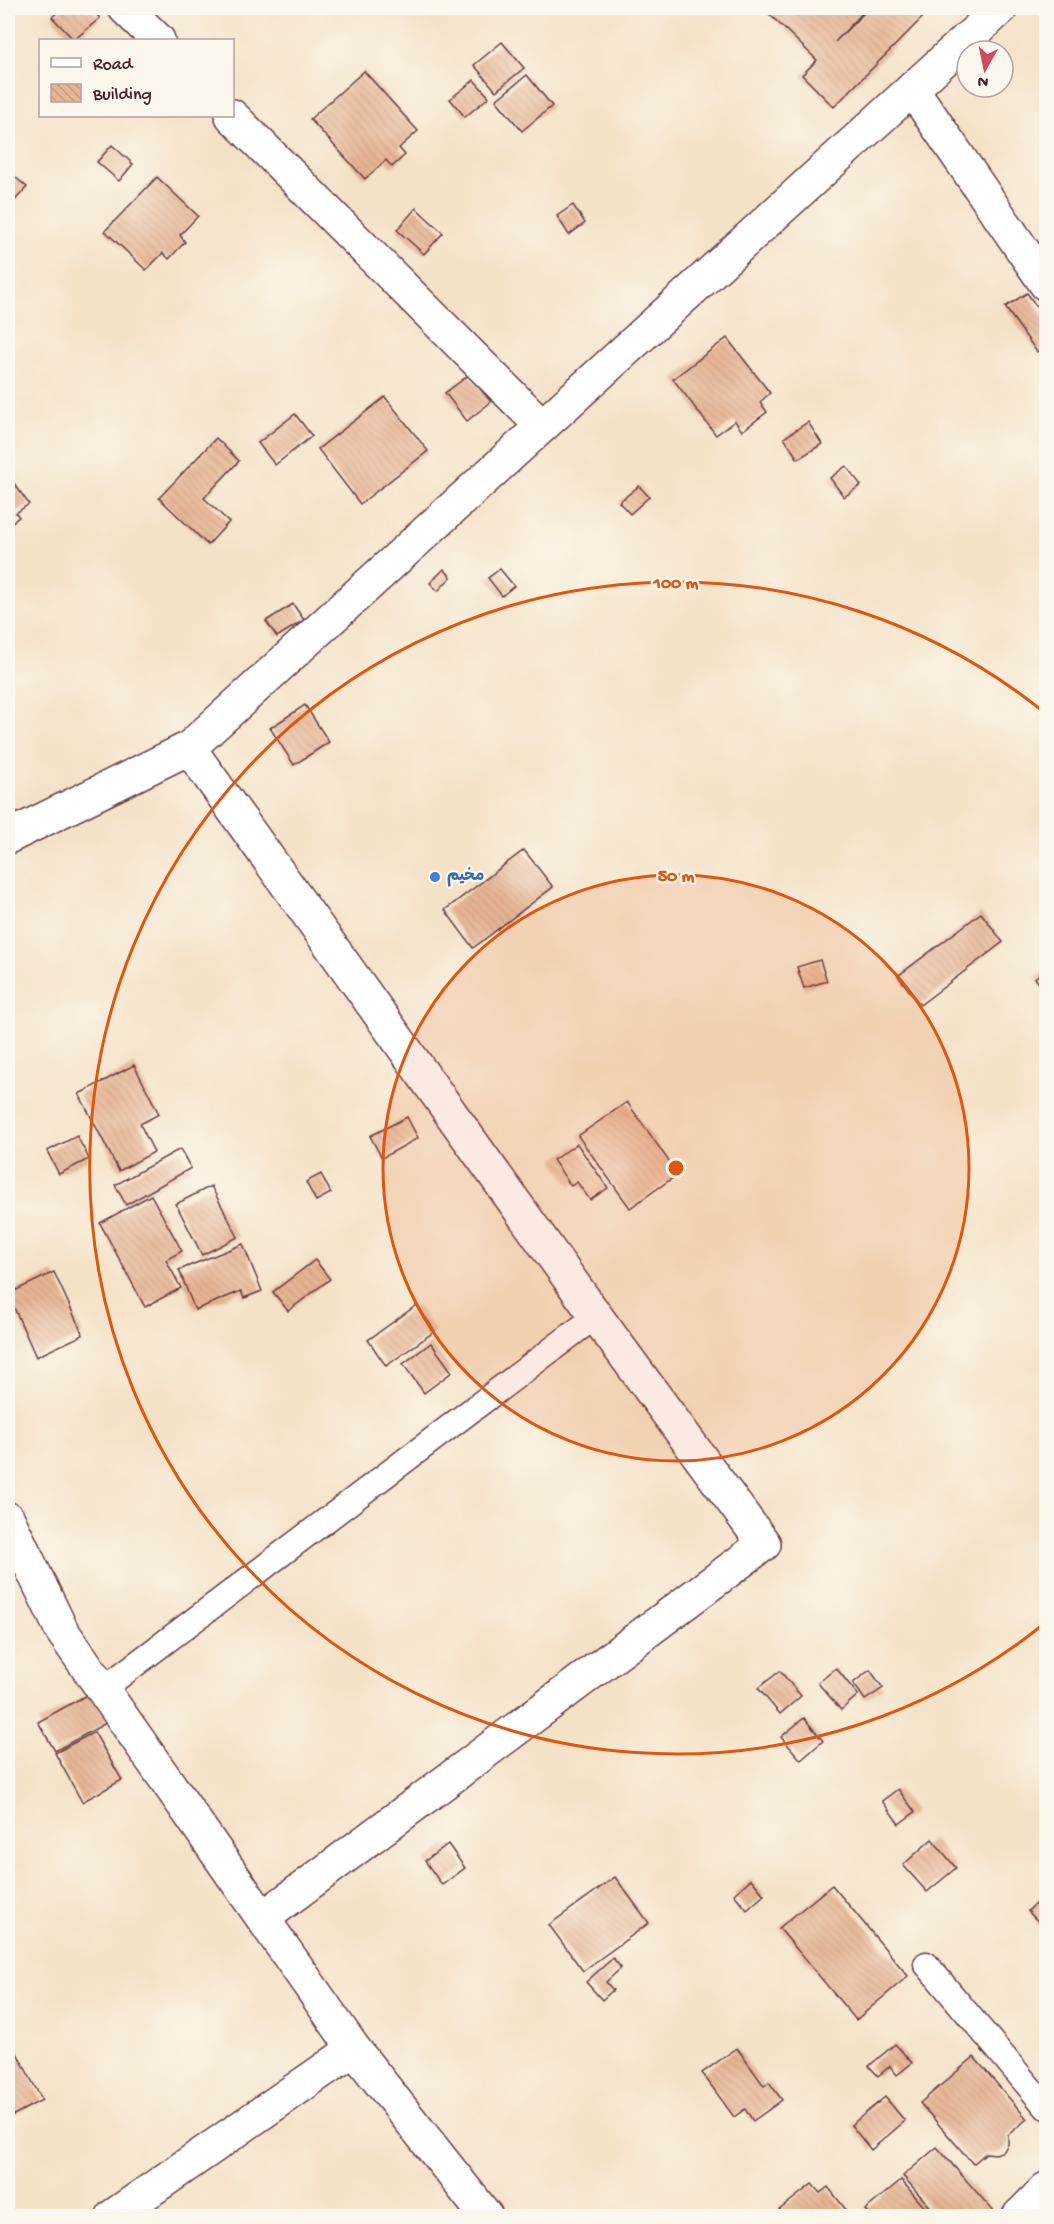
<svg xmlns="http://www.w3.org/2000/svg" width="1054" height="2224" font-family="'Gochi Hand','Playpen Sans Arabic',sans-serif">
  <defs>
    <pattern id="building-back-hatch" width="6" height="6" patternUnits="userSpaceOnUse" patternTransform="scale(1.5)"><rect width="6" height="6" fill="#e7b594"/><path d="M-1 5l2 2M0 0l6 6M5-1l2 2" fill="none" stroke="#c89b80"/></pattern>
  </defs>
  <rect width="100%" height="100%" fill="#fbf7ec"/>
  <filter id="ink" filterUnits="userSpaceOnUse"><feTurbulence type="fractalNoise" baseFrequency=".0167" numOctaves="2"/><feDisplacementMap in="SourceGraphic" scale="12" xChannelSelector="R" yChannelSelector="G"/><feConvolveMatrix kernelMatrix="1 2 1 2 8 2 1 2 1" color-interpolation-filters="sRGB"/></filter>
  <filter id="wash" filterUnits="userSpaceOnUse"><feTurbulence type="fractalNoise" baseFrequency=".008" numOctaves="4" result="noise"/><feDisplacementMap in="SourceGraphic" scale="24" xChannelSelector="R" yChannelSelector="G"/><feGaussianBlur stdDeviation="1.35" result="paint"/><feColorMatrix in="noise" values="0 0 0 0 0 0 0 0 0 0 0 0 0 0 0 0 0 1.4 0 .05"/><feComposite in="paint" operator="in"/></filter>
  <g filter="url(#wash)">
    <rect width="100%" height="100%" fill="#f4e2c7"/>
    <g id="blocks">
      <g fill="url(#building-back-hatch)">
        <polygon points="62,8 89,8 100,18 74,40 52,17"/>
        <polygon points="763,8 867,8 835,42 869,8 932,8 834,107 802,75 817,60"/>
        <polygon points="502,42 524,68 496,91 474,65"/>
        <polygon points="364,71 418,131 399,148 405,155 392,167 386,160 365,179 310,119"/>
        <polygon points="527,75 552,106 522,131 496,100"/>
        <polygon points="474,80 489,97 465,117 450,99"/>
        <polygon points="112,145 133,164 119,181 97,162"/>
        <polygon points="8,171 27,187 8,208"/>
        <polygon points="157,177 198,216 180,235 185,242 169,259 163,253 146,270 105,231"/>
        <polygon points="573,205 585,223 569,235 557,216"/>
        <polygon points="416,208 443,233 424,254 397,230"/>
        <polygon points="1027,293 1046,320 1046,345 1037,352 1005,307"/>
        <polygon points="727,338 770,393 760,402 767,412 742,431 735,421 716,435 673,379"/>
        <polygon points="469,375 491,402 467,421 445,393"/>
        <polygon points="385,397 428,451 360,504 318,449"/>
        <polygon points="295,414 312,436 275,465 258,443"/>
        <polygon points="808,422 822,444 798,459 784,438"/>
        <polygon points="216,438 239,461 204,498 229,522 208,545 159,498"/>
        <polygon points="846,466 861,485 844,497 830,478"/>
        <polygon points="8,475 29,504 16,513 19,517 8,525"/>
        <polygon points="639,486 649,497 630,514 619,502"/>
        <polygon points="444,569 451,577 438,591 430,583"/>
        <polygon points="500,569 514,586 502,596 488,578"/>
        <polygon points="293,604 304,620 277,637 266,621"/>
        <polygon points="305,705 329,742 294,765 270,728"/>
        <polygon points="524,850 553,887 473,948 445,910"/>
        <polygon points="981,913 1003,942 920,1005 898,976"/>
        <polygon points="820,960 827,981 804,988 797,967"/>
        <polygon points="1046,969 1046,993 1035,978"/>
        <polygon points="134,1065 159,1114 140,1124 154,1152 119,1171 79,1094"/>
        <polygon points="627,1102 678,1174 630,1208 578,1136"/>
        <polygon points="407,1117 418,1138 382,1158 370,1136"/>
        <polygon points="77,1136 89,1159 59,1174 47,1151"/>
        <polygon points="577,1144 608,1188 590,1200 577,1182 571,1186 553,1160"/>
        <polygon points="180,1149 191,1168 126,1205 115,1185"/>
        <polygon points="321,1174 331,1193 316,1201 306,1182"/>
        <polygon points="211,1186 238,1237 202,1255 176,1204"/>
        <polygon points="151,1195 182,1251 166,1260 181,1288 145,1307 100,1223"/>
        <polygon points="243,1244 262,1291 244,1298 241,1291 195,1310 179,1270"/>
        <polygon points="315,1260 330,1279 288,1311 273,1292"/>
        <polygon points="54,1272 83,1335 36,1357 8,1294"/>
        <polygon points="417,1305 435,1331 386,1366 368,1340"/>
        <polygon points="431,1343 452,1372 424,1393 403,1364"/>
        <polygon points="836,1668 858,1695 841,1710 818,1683"/>
        <polygon points="870,1670 883,1688 865,1700 853,1683"/>
        <polygon points="780,1671 801,1696 780,1714 758,1688"/>
        <polygon points="92,1692 108,1722 55,1751 38,1722"/>
        <polygon points="804,1718 823,1741 801,1760 781,1737"/>
        <polygon points="94,1732 122,1780 82,1802 55,1753"/>
        <polygon points="898,1789 915,1812 899,1824 882,1801"/>
        <polygon points="932,1839 956,1868 927,1892 903,1865"/>
        <polygon points="448,1844 465,1868 442,1885 425,1861"/>
        <polygon points="615,1877 649,1923 583,1971 549,1925"/>
        <polygon points="751,1879 764,1895 747,1910 734,1894"/>
        <polygon points="832,1885 908,1976 856,2020 779,1928"/>
        <polygon points="1046,1893 1046,1930 1028,1911"/>
        <polygon points="613,1958 621,1968 606,1982 613,1990 602,2000 586,1982"/>
        <polygon points="8,2036 42,2100 8,2118"/>
        <polygon points="895,2044 912,2063 897,2075 890,2066 878,2076 869,2066"/>
        <polygon points="737,2048 764,2086 769,2082 782,2100 753,2121 745,2109 734,2117 702,2073"/>
        <polygon points="974,2057 1027,2119 1008,2135 1008,2144 1004,2151 996,2154 986,2153 973,2164 920,2103"/>
        <polygon points="885,2097 905,2121 871,2150 851,2125"/>
        <polygon points="937,2147 996,2214 993,2216 938,2216 903,2176"/>
        <polygon points="901,2180 932,2216 871,2216 865,2210"/>
        <polygon points="812,2184 820,2193 828,2187 851,2216 784,2216 779,2210"/>
      </g>
    </g>
  </g>
  <g filter="url(#ink)">
    <use href="#blocks" fill-opacity="0" stroke="#643c42" stroke-width="1.5"/>
    <g fill="none" stroke-linecap="round" stroke-linejoin="round">
      <defs>
        <g id="service">
          <polyline points="103,1689 596,1316"/>
          <polyline points="926,1964 1046,2107"/>
        </g>
        <g id="minor">
          <polyline points="125,8 158,40"/>
          <polyline points="912,89 1046,284"/>
          <polyline points="232,116 542,426"/>
          <polyline points="189,748 596,1316 764,1544 263,1918"/>
          <polyline points="8,837 189,748 1001,8"/>
          <polyline points="8,1519 62,1631 354,2049 486,2216"/>
          <polyline points="113,2216 354,2049"/>
          <polyline points="1019,2216 1046,2189"/>
        </g>
      </defs>
      <use href="#service" stroke="#643c42" stroke-width="27"/>
      <use href="#minor" stroke="#643c42" stroke-width="36"/>
      <use href="#service" stroke="#fff" stroke-width="24"/>
      <use href="#minor" stroke="#fff" stroke-width="33"/>
    </g>
  </g>
  <circle cx="676" cy="1168" r="293" fill="#e0560e" fill-opacity=".12"/>
  <g fill="none" stroke="#e0560e" stroke-width="3">
    <circle cx="676" cy="1168" r="293"/>
    <path d="M1045 1623A586 586 0 1 1 1045 713"/>
  </g>
  <circle fill="#3f7fe0" stroke="#fbf7ec" stroke-width="2" cx="435" cy="877" r="6"/>
  <g text-anchor="middle" dominant-baseline="central" stroke-width="4.5" stroke-linejoin="round" paint-order="stroke">
    <g font-size="16" font-weight="bold" fill="#366cbe" stroke="#fbf7ec" text-anchor="start">
      <text x="447" y="877">مخيم</text>
    </g>
  </g>
  <circle cx="676" cy="1168" r="9" fill="#e0560e" stroke="#fbf7ec" stroke-width="3"/>
  <g font-size="18" text-anchor="middle" font-weight="bold" fill="#e0560e" stroke="#fbf7ec" stroke-width="4.5" stroke-linejoin="round" paint-order="stroke">
    <text x="676" y="588">100 m</text>
    <text x="676" y="881">50 m</text>
  </g>
  <rect width="1054" height="2224" fill="none" stroke="#fbf7ec" stroke-width="30"/>
  <rect x="39" y="39" width="195" height="78" fill="#fbf7ec" stroke="#b4a19f" stroke-width="1.5"/>
  <rect x="51" y="58" width="30" height="9" fill="#ffffff" stroke="#b4a19f" stroke-width="1.5"/>
  <text x="93" y="69" font-size="18" fill="#4a1f2b">Road</text>
  <rect x="51" y="84" width="30" height="18" fill="url(#building-back-hatch)" stroke="#b4a19f" stroke-width="1.5"/>
  <text x="93" y="99" font-size="18" fill="#4a1f2b">Building</text>
  <g transform="translate(985 69) rotate(189)"><circle r="28" fill="#fbf7ec" stroke="#b4a19f" stroke-width="1.5"/>
  <path d="M0-4.5L10 22L0 15L-10 22Z" fill="#d1495b"/>
  <text y="-9" font-size="16" font-weight="bold" text-anchor="middle" fill="#4a1f2b">N</text>
  </g>
</svg>
